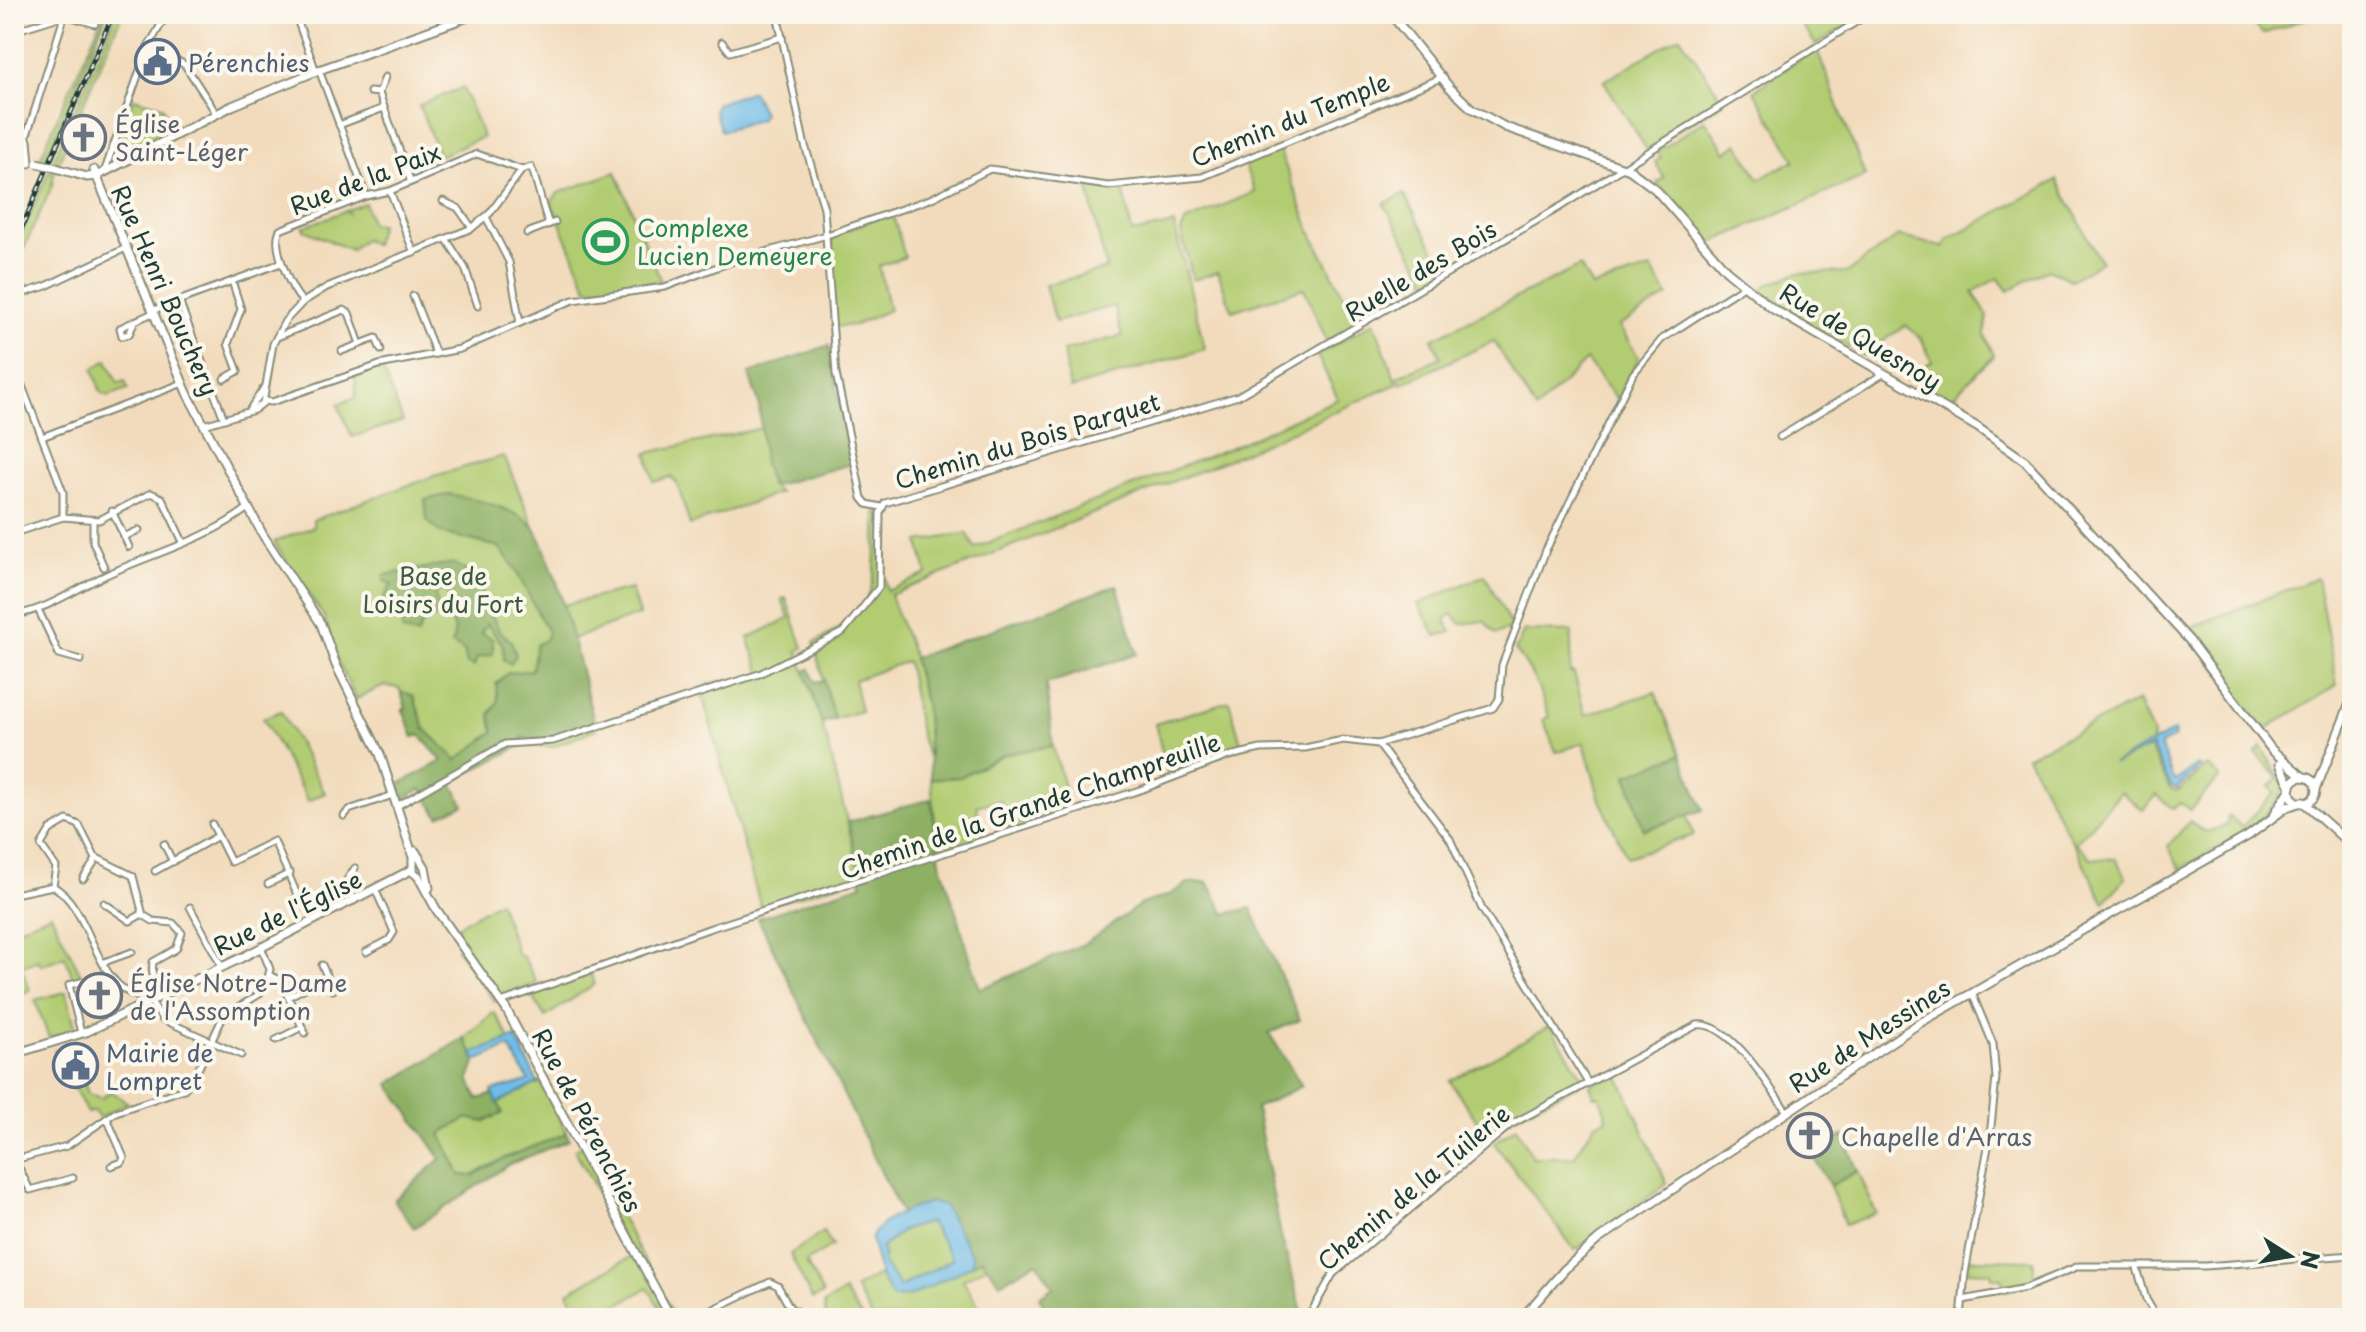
<svg xmlns="http://www.w3.org/2000/svg" width="2366" height="1332" font-family="'Playpen Sans',sans-serif">
  <rect width="100%" height="100%" fill="#fbf7ec"/>
  <filter id="ink" filterUnits="userSpaceOnUse"><feTurbulence type="fractalNoise" baseFrequency=".0125" numOctaves="2"/><feDisplacementMap in="SourceGraphic" scale="16" xChannelSelector="R" yChannelSelector="G"/><feConvolveMatrix kernelMatrix="1 2 1 2 8 2 1 2 1" color-interpolation-filters="sRGB"/></filter>
  <filter id="wash" filterUnits="userSpaceOnUse"><feTurbulence type="fractalNoise" baseFrequency=".006" numOctaves="4" result="noise"/><feDisplacementMap in="SourceGraphic" scale="32" xChannelSelector="R" yChannelSelector="G"/><feGaussianBlur stdDeviation="1.8" result="paint"/><feColorMatrix in="noise" values="0 0 0 0 0 0 0 0 0 0 0 0 0 0 0 0 0 1.4 0 .05"/><feComposite in="paint" operator="in"/></filter>
  <g filter="url(#wash)">
    <rect width="100%" height="100%" fill="#f2dbbc"/>
    <g fill="#b2cc72" stroke="#688453" stroke-width="2">
      <path d="M104 14H107L45 160 40 159C60 110 81 65 104 14Z"/>
      <polygon points="116,14 122,14 58,163 53,161"/>
      <polygon points="1794,14 1859,14 1860,17 1816,45"/>
      <polygon points="2242,14 2318,14 2263,34"/>
      <polygon points="1680,36 1724,102 1647,150 1604,81"/>
      <polygon points="1816,47 1865,176 1711,243 1657,183 1664,178 1655,162 1661,158 1657,152 1705,120 1726,152 1738,143 1759,179 1795,160 1754,91"/>
      <polygon points="463,88 483,137 439,156 419,105"/>
      <polygon points="134,98 162,106 176,131 129,155 126,147 118,144"/>
      <polygon points="1278,147 1311,232 1358,324 1327,342 1304,288 1232,311 1218,272 1193,280 1181,231 1186,221 1255,192 1244,164"/>
      <polygon points="49,171 54,172 52,186 14,270 14,252"/>
      <polygon points="616,172 661,281 588,289 551,202 558,193"/>
      <polygon points="2057,180 2101,262 2071,280 2048,269 2008,291 1998,278 1973,292 1987,315 1985,335 1994,356 1947,402 1906,378 1932,361 1921,338 1905,325 1864,356 1759,294 1767,285 1797,273 1848,272 1898,236 1943,247 1948,239"/>
      <polygon points="1088,187 1123,188 1132,233 1174,224 1205,349 1070,389 1063,351 1122,336 1114,306 1055,322 1045,285 1106,269"/>
      <polygon points="1404,194 1446,272 1429,283 1384,204"/>
      <polygon points="365,203 371,224 380,224 374,245 364,239 351,250 304,230 303,227 345,211 348,213 347,210"/>
      <polygon points="892,212 905,257 879,266 889,310 855,325 833,327 832,236"/>
      <polygon points="1580,266 1592,287 1651,269 1668,296 1619,326 1639,358 1617,399 1586,360 1536,410 1494,341 1401,384 1397,377 1441,357 1432,339"/>
      <path d="M1374 322 1397 384 1229 459 890 595C907 643 938 703 927 755 915 725 915 693 907 661L854 680 861 711 834 719 814 643C884 607 875 578 876 509L882 511 880 550 887 591 927 574 919 542 967 533 975 548 1234 446 1338 399 1317 355Z"/>
      <polygon points="107,360 118,383 125,381 128,389 109,396 101,393 93,369"/>
      <polygon points="382,368 403,421 352,437 338,404 356,397 355,377"/>
      <polygon points="762,428 769,484 779,493 690,525 677,483 671,477 654,482 647,453"/>
      <polygon points="504,456 557,581 563,605 631,589 639,615 572,639 596,729 553,747 524,744 521,737 449,774 437,752 420,735 414,737 403,710 406,708 399,688 384,686 356,699 338,662 324,617 274,542 313,527 313,520 434,476"/>
      <polygon points="1485,575 1512,628 1496,634 1484,621 1461,624 1452,614 1445,619 1451,632 1436,636 1418,604"/>
      <polygon points="2317,578 2337,685 2265,730 2186,629"/>
      <polygon points="786,598 803,648 798,651 827,740 861,877 761,908 702,694 709,691 708,684 730,679 732,684 762,675 748,638 789,618 782,599"/>
      <path d="M1524 631 1572 632 1570 673H1574L1585 715 1655 692 1681 754 1627 776 1644 830 1687 816 1694 835 1627 857 1600 800 1584 743 1556 752 1543 720 1549 716C1540 691 1532 670 1515 650Z"/>
      <polygon points="1229,701 1242,747 1168,775 1155,724"/>
      <polygon points="2138,701 2153,735 2151,750 2169,787 2175,791 2181,789 2207,766 2220,777 2190,810 2180,803 2173,809 2157,795 2143,810 2121,792 2075,843 2091,858 2116,859 2126,878 2104,902 2027,756"/>
      <polygon points="281,711 325,793 308,801 263,718"/>
      <polygon points="1053,746 1069,806 1009,830 1001,800 976,806 983,839 938,852 931,779 960,777 1004,754"/>
      <path d="M2261 747 2284 784C2277 822 2210 851 2180 869L2168 846 2190 821C2204 835 2210 834 2227 825L2228 816 2242 827 2275 793 2269 787 2278 778 2256 753Z"/>
      <polygon points="499,901 517,953 524,958 537,983 494,1001 457,949 465,944 454,928"/>
      <polygon points="51,914 81,975 73,978 65,956 41,965 38,960 21,967 30,990 16,996 14,930"/>
      <polygon points="591,974 595,984 545,1017 531,993"/>
      <polygon points="66,992 76,1030 49,1038 35,1000"/>
      <polygon points="494,1012 510,1039 473,1053 464,1038"/>
      <polygon points="1550,1026 1583,1078 1580,1084 1513,1117 1487,1136 1450,1081"/>
      <polygon points="58,1049 69,1056 65,1061 73,1078 83,1076 88,1094 102,1098 111,1091 128,1103 99,1118 94,1111 87,1113 55,1050"/>
      <polygon points="1617,1072 1667,1184 1575,1250 1494,1143 1516,1127 1533,1157 1574,1157 1595,1124 1607,1119 1600,1096 1594,1096 1590,1085"/>
      <polygon points="540,1081 567,1133 505,1158 472,1176 460,1175 441,1134 468,1118 484,1122 502,1112 497,1103"/>
      <polygon points="583,1145 675,1318 666,1318 648,1288 593,1318 581,1318 568,1292 632,1256 575,1150"/>
      <polygon points="1858,1171 1876,1213 1845,1225 1830,1186"/>
      <polygon points="929,1222 945,1242 953,1259 900,1287 884,1264 882,1248 901,1231"/>
      <polygon points="823,1232 832,1246 806,1262 823,1294 812,1299 790,1254"/>
      <polygon points="982,1258 987,1266 963,1280 986,1318 872,1318 855,1288 880,1274 911,1296"/>
      <polygon points="1969,1259 2034,1260 2034,1282 2005,1291 2001,1278 1991,1278 1991,1272 1968,1271"/>
      <polygon points="844,1292 862,1318 826,1318 824,1304"/>
    </g>
    <g fill="#8db064" stroke="#56764c" stroke-width="2">
      <polygon points="829,345 851,464 772,486 764,465 759,404 749,374"/>
      <path d="M450 494C480 501 505 505 530 523 550 537 586 691 594 723L545 741 522 737 524 744 451 782 464 805 439 816 421 789 401 800 396 786 442 761 420 735 414 737 403 710 406 708 401 692 413 695 425 729 457 760 494 732 490 715 498 701 496 684 508 673 532 670 536 645 546 639 548 632 514 567 499 547 441 533 427 520 425 500Z"/>
      <polygon points="454,563 475,577 499,631 511,641 516,655 511,664 504,660 503,645 487,624 481,633 493,639 493,654 477,658 474,666 467,664 464,651 452,644 455,630 450,620 457,610 445,591 434,591 439,610 434,618 421,625 418,635 402,631 402,623 385,606 383,599 392,584 384,581 384,575"/>
      <polygon points="1117,585 1137,654 1046,684 1053,746 1004,754 960,777 931,779 925,702 913,658"/>
      <polygon points="810,669 815,682 824,680 834,719 822,723 805,671"/>
      <polygon points="1681,754 1703,810 1644,830 1627,775"/>
      <polygon points="931,799 940,861 980,989 1086,943 1141,904 1169,895 1188,883 1208,882 1225,914 1251,908 1300,1020 1269,1033 1302,1086 1256,1108 1281,1236 1304,1318 1052,1318 1039,1297 1053,1287 1037,1262 1000,1283 982,1259 972,1265 973,1257 944,1206 930,1202 901,1213 758,918 862,884 848,822"/>
      <polygon points="464,1038 476,1061 469,1079 478,1099 494,1094 503,1113 484,1122 467,1118 441,1134 460,1175 472,1176 505,1158 567,1133 569,1140 510,1164 414,1228 394,1200 441,1159 389,1084"/>
      <polygon points="1843,1135 1858,1171 1830,1186 1810,1151"/>
    </g>
    <g fill="#6fbce8" stroke="#477c8e" stroke-width="2" fill-rule="evenodd">
      <polygon points="752,91 763,113 761,119 721,131 714,110 716,104"/>
      <polygon points="2174,731 2175,737 2160,745 2173,779 2178,779 2198,765 2201,767 2177,788 2170,785 2152,747 2113,764"/>
      <polygon points="516,1037 538,1083 497,1103 492,1091 529,1081 509,1047 476,1061 473,1053"/>
      <path d="M930 1202 944 1206 973 1257 972 1265 911 1296 893 1298 881 1278 871 1239C881 1217 909 1210 930 1202ZM930 1222 953 1259 900 1287 884 1264 882 1248 901 1231Z"/>
    </g>
  </g>
  <g filter="url(#ink)">
    <g fill="none" stroke-linecap="round" stroke-linejoin="round">
      <defs>
        <g id="street">
          <polyline points="295,14 316,71"/>
          <polyline points="777,14 804,142 824,208 836,374 862,498 867,504 881,507"/>
          <polyline points="14,31 65,15 95,24"/>
          <polyline points="722,42 730,52 782,37"/>
          <polyline points="149,45 185,65 216,113"/>
          <polyline points="319,70 366,196"/>
          <polyline points="370,92 379,93 385,77"/>
          <polyline points="379,93 410,180"/>
          <polyline points="14,107 26,137"/>
          <polyline points="339,125 384,108"/>
          <polyline points="26,138 65,14"/>
          <polyline points="105,170 148,47 167,14"/>
          <polyline points="390,191 414,253"/>
          <polyline points="443,201 458,208 472,228"/>
          <polyline points="486,217 509,262 520,323"/>
          <polyline points="527,233 555,222"/>
          <polyline points="447,240 465,268 478,306"/>
          <polyline points="14,296 46,286 126,248"/>
          <polyline points="413,296 436,354"/>
          <polyline points="179,301 224,419"/>
          <path d="M303 302C291 290 271 246 280 230L366 196 390 191 477 154 522 170 531 167C539 186 541 205 549 224"/>
          <polyline points="154,310 281,263"/>
          <polyline points="135,321 120,328 122,336 129,334 135,321 155,312"/>
          <polyline points="277,337 344,310 349,313 360,344"/>
          <polyline points="342,351 376,338 381,350"/>
          <polyline points="14,365 63,492 63,517"/>
          <polyline points="224,379 238,371 228,344 241,309 232,281"/>
          <polyline points="264,401 272,402 379,365 460,349 573,300 665,287 733,261 827,235 930,199 990,169 1108,186 1202,177 1441,78"/>
          <polyline points="250,409 264,388"/>
          <polyline points="204,425 254,410 263,403 273,344 285,321 303,302 327,287 472,228 490,213 522,170"/>
          <polyline points="42,437 183,383"/>
          <polyline points="1780,437 1883,374"/>
          <polyline points="112,511 129,547"/>
          <polyline points="93,521 93,542 104,567"/>
          <polyline points="14,533 63,517 99,520 151,493 162,498 183,542"/>
          <polyline points="124,537 139,530"/>
          <polyline points="38,609 59,654 81,660"/>
          <path d="M14 615C47 610 74 590 104 576 151 554 207 540 248 508"/>
          <polyline points="1378,744 1450,839 1482,909 1588,1083"/>
          <polyline points="397,806 505,744 553,741 759,674 843,632 879,587 880,513 885,503 1238,396 1560,207 1869,14"/>
          <polyline points="344,816 349,810 393,795"/>
          <path d="M67 820 79 825 95 857 133 876 143 915 153 921 173 923 182 933 176 949 153 962C150 976 161 989 142 998 92 986 94 910 53 886L56 867 41 845 50 830Z"/>
          <polyline points="212,824 231,862 274,841 299,899 308,906 315,920"/>
          <polyline points="164,844 173,862"/>
          <polyline points="155,871 218,836"/>
          <polyline points="83,879 97,858"/>
          <polyline points="268,884 290,873"/>
          <polyline points="14,894 53,886"/>
          <polyline points="354,901 346,881 355,868"/>
          <polyline points="104,903 130,921 142,914"/>
          <polyline points="190,907 222,967"/>
          <polyline points="366,952 389,940 394,932 376,891"/>
          <polyline points="104,962 132,952"/>
          <polyline points="322,965 333,990"/>
          <polyline points="269,975 280,980 305,1033"/>
          <polyline points="288,997 327,976"/>
          <polyline points="151,1002 162,1019 241,1055"/>
          <polyline points="501,1002 711,928 1143,789 1229,756 1261,749 1305,748 1343,740 1378,744 1493,708 1499,699 1502,665 1546,550 1633,374 1662,339 1744,286"/>
          <polyline points="81,1033 69,985 109,975"/>
          <polyline points="276,1040 302,1027"/>
          <polyline points="107,1118 124,1158 122,1162 111,1166"/>
          <polyline points="14,1160 67,1146 116,1112 184,1089 194,1078 223,1017 258,995 266,986 270,969 261,947"/>
          <polyline points="15,1160 30,1190 73,1178"/>
          <polyline points="2137,1268 2146,1299 2157,1318"/>
          <polyline points="1963,1300 2026,1288 2079,1266 2205,1266 2352,1255"/>
          <polyline points="719,1306 725,1318"/>
          <polyline points="695,1318 770,1282 778,1286 790,1308 810,1318"/>
          <polyline points="790,1318 795,1310"/>
          <path d="M1308 1318 1333 1274 1510 1125 1697 1025C1730 1020 1770 1088 1787 1112"/>
          <polyline points="1961,1318 1965,1273 1990,1136 1996,1078 1993,1044 1972,993"/>
        </g>
        <g id="secondary">
          <polyline points="1391,14 1450,88 1471,108 1505,127 1630,170 1655,189 1726,270 1773,309 1977,427 2025,461 2189,640 2272,750 2303,777"/>
          <polyline points="27,141 29,163"/>
          <polyline points="19,165 26,138"/>
          <polyline points="56,168 87,177 97,176 232,106 319,70 476,14"/>
          <polyline points="94,170 187,393 263,535 321,624 336,665 380,754 413,857 413,872 418,876"/>
          <polyline points="2280,764 2291,787"/>
          <circle cx="2303" cy="790" r="13"/>
          <polyline points="2316,789 2352,698"/>
          <polyline points="2303,802 2352,846"/>
          <polyline points="2275,813 2290,790"/>
          <polyline points="415,851 425,867 429,888"/>
          <polyline points="418,876 436,909 506,1009 671,1318"/>
          <polyline points="14,1054 86,1032 241,958 413,869"/>
          <polyline points="1522,1318 1565,1269 1599,1239 1918,1024 2248,836 2287,807 2301,802"/>
        </g>
      </defs>
      <use href="#street" stroke="#888c78" stroke-width="9"/>
      <use href="#secondary" stroke="#888c78" stroke-width="11"/>
      <use href="#street" stroke="#fff" stroke-width="5"/>
      <use href="#secondary" stroke="#fff" stroke-width="7"/>
      <defs>
        <polyline id="rail" points="14,246 113,14"/>
      </defs>
      <use href="#rail" stroke="#1f3d34" stroke-width="5"/>
      <use href="#rail" stroke="#fbf7ec" stroke-width="2" stroke-dasharray="6" stroke-linecap="butt"/>
      <defs>
        <polyline id="secondary-bridge" points="37,163 56,168"/>
      </defs>
      <use href="#secondary-bridge" stroke="#888c78" stroke-width="11" stroke-linecap="butt"/>
      <use href="#secondary-bridge" stroke="#fff" stroke-width="7"/>
    </g>
  </g>
  <defs>
    <symbol id="civic-ring" viewBox="-11 -11 22 22"><circle r="9.5" fill="#fbf7ec" stroke="#5c6f8a" stroke-width="1.5"/><path d="M-.6-6.5H3V-4.5H.6V-3L4-1V1h2V6H-6V1h2V-1L-.6-3ZM-1.2 2.5V6h2.4V2.5Z" fill="#5c6f8a"/></symbol>
    <symbol id="church-ring" viewBox="-11 -11 22 22"><circle r="9.5" fill="#fbf7ec" stroke="#6b7280" stroke-width="1.5"/><path d="M-1.2-6h2.4v3.5h3.3v2.4h-3.3V6h-2.4V-.1h-3.3v-2.4h3.3Z" fill="#6b7280"/></symbol>
    <symbol id="stadium-ring" viewBox="-11 -11 22 22"><circle r="9.5" fill="#fbf7ec" stroke="#2e9e5b" stroke-width="1.5"/><path d="M0-5a6.5 5 0 1 0 0 10a6.5 5 0 1 0 0-10ZM-3.5-1.8h7v3.6h-7Z" fill="#2e9e5b"/></symbol>
  </defs>
  <g fill-rule="evenodd">
    <use href="#civic-ring" x="132" y="36" width="51" height="51"/>
    <use href="#church-ring" x="58" y="112" width="51" height="51"/>
    <use href="#stadium-ring" x="580" y="216" width="51" height="51"/>
    <use href="#church-ring" x="74" y="970" width="51" height="51"/>
    <use href="#civic-ring" x="50" y="1040" width="51" height="51"/>
    <use href="#church-ring" x="1784" y="1110" width="51" height="51"/>
  </g>
  <g text-anchor="middle" dominant-baseline="central" stroke-width="8" stroke-linejoin="round" paint-order="stroke">
    <g font-size="24" fill="#4e5e75" stroke="#fbf7ec" text-anchor="start">
      <text x="188" y="62">Pérenchies</text>
      <text x="106" y="1052">Mairie de<tspan x="106" dy="28">Lompret</tspan></text>
    </g>
    <g font-size="24" fill="#1f3d34" stroke="#fbf7ec">
      <text transform="translate(1290 119) rotate(-22)">Chemin du Temple</text>
      <text transform="translate(365 178) rotate(-21)">Rue de la Paix</text>
      <text transform="translate(1420 270) rotate(-31)">Ruelle des Bois</text>
      <text transform="translate(166 290) rotate(66)">Rue Henri Bouchery</text>
      <text transform="translate(1861 336) rotate(31)">Rue de Quesnoy</text>
      <text transform="translate(1027 440) rotate(-17)">Chemin du Bois Parquet</text>
      <text transform="translate(1030 805) rotate(-19)">Chemin de la Grande Champreuille</text>
      <text transform="translate(287 912) rotate(-26)">Rue de l'Église</text>
      <text transform="translate(1869 1035) rotate(-33)">Rue de Messines</text>
      <text transform="translate(588 1120) rotate(62)">Rue de Pérenchies</text>
      <text transform="translate(1413 1187) rotate(-40)">Chemin de la Tuilerie</text>
    </g>
    <g font-size="24" fill="#5b616d" stroke="#fbf7ec" text-anchor="start">
      <text x="115" y="123">Église<tspan x="115" dy="28">Saint-Léger</tspan></text>
      <text x="130" y="982">Église Notre-Dame<tspan x="130" dy="28">de l'Assomption</tspan></text>
      <text x="1841" y="1136">Chapelle d'Arras</text>
    </g>
    <g font-size="24" fill="#27864d" stroke="#fbf7ec" text-anchor="start">
      <text x="637" y="227">Complexe<tspan x="637" dy="28">Lucien Demeyere</tspan></text>
    </g>
    <g font-size="24" fill="#3c5a40" stroke="#fbf7ec">
      <text x="443" y="575">Base de<tspan x="443" dy="28">Loisirs du Fort</tspan></text>
    </g>
  </g>
  <rect width="2366" height="1332" fill="none" stroke="#fbf7ec" stroke-width="48"/>
  <g transform="translate(2290 1256) rotate(101)" stroke="#fbf7ec" stroke-width="6" paint-order="stroke">
  <path d="M0-6L14 30L0 20L-14 30Z" fill="#1f3d34"/>
  <text y="-12" font-size="22" font-weight="bold" text-anchor="middle" fill="#1f3d34">N</text>
  </g>
</svg>
